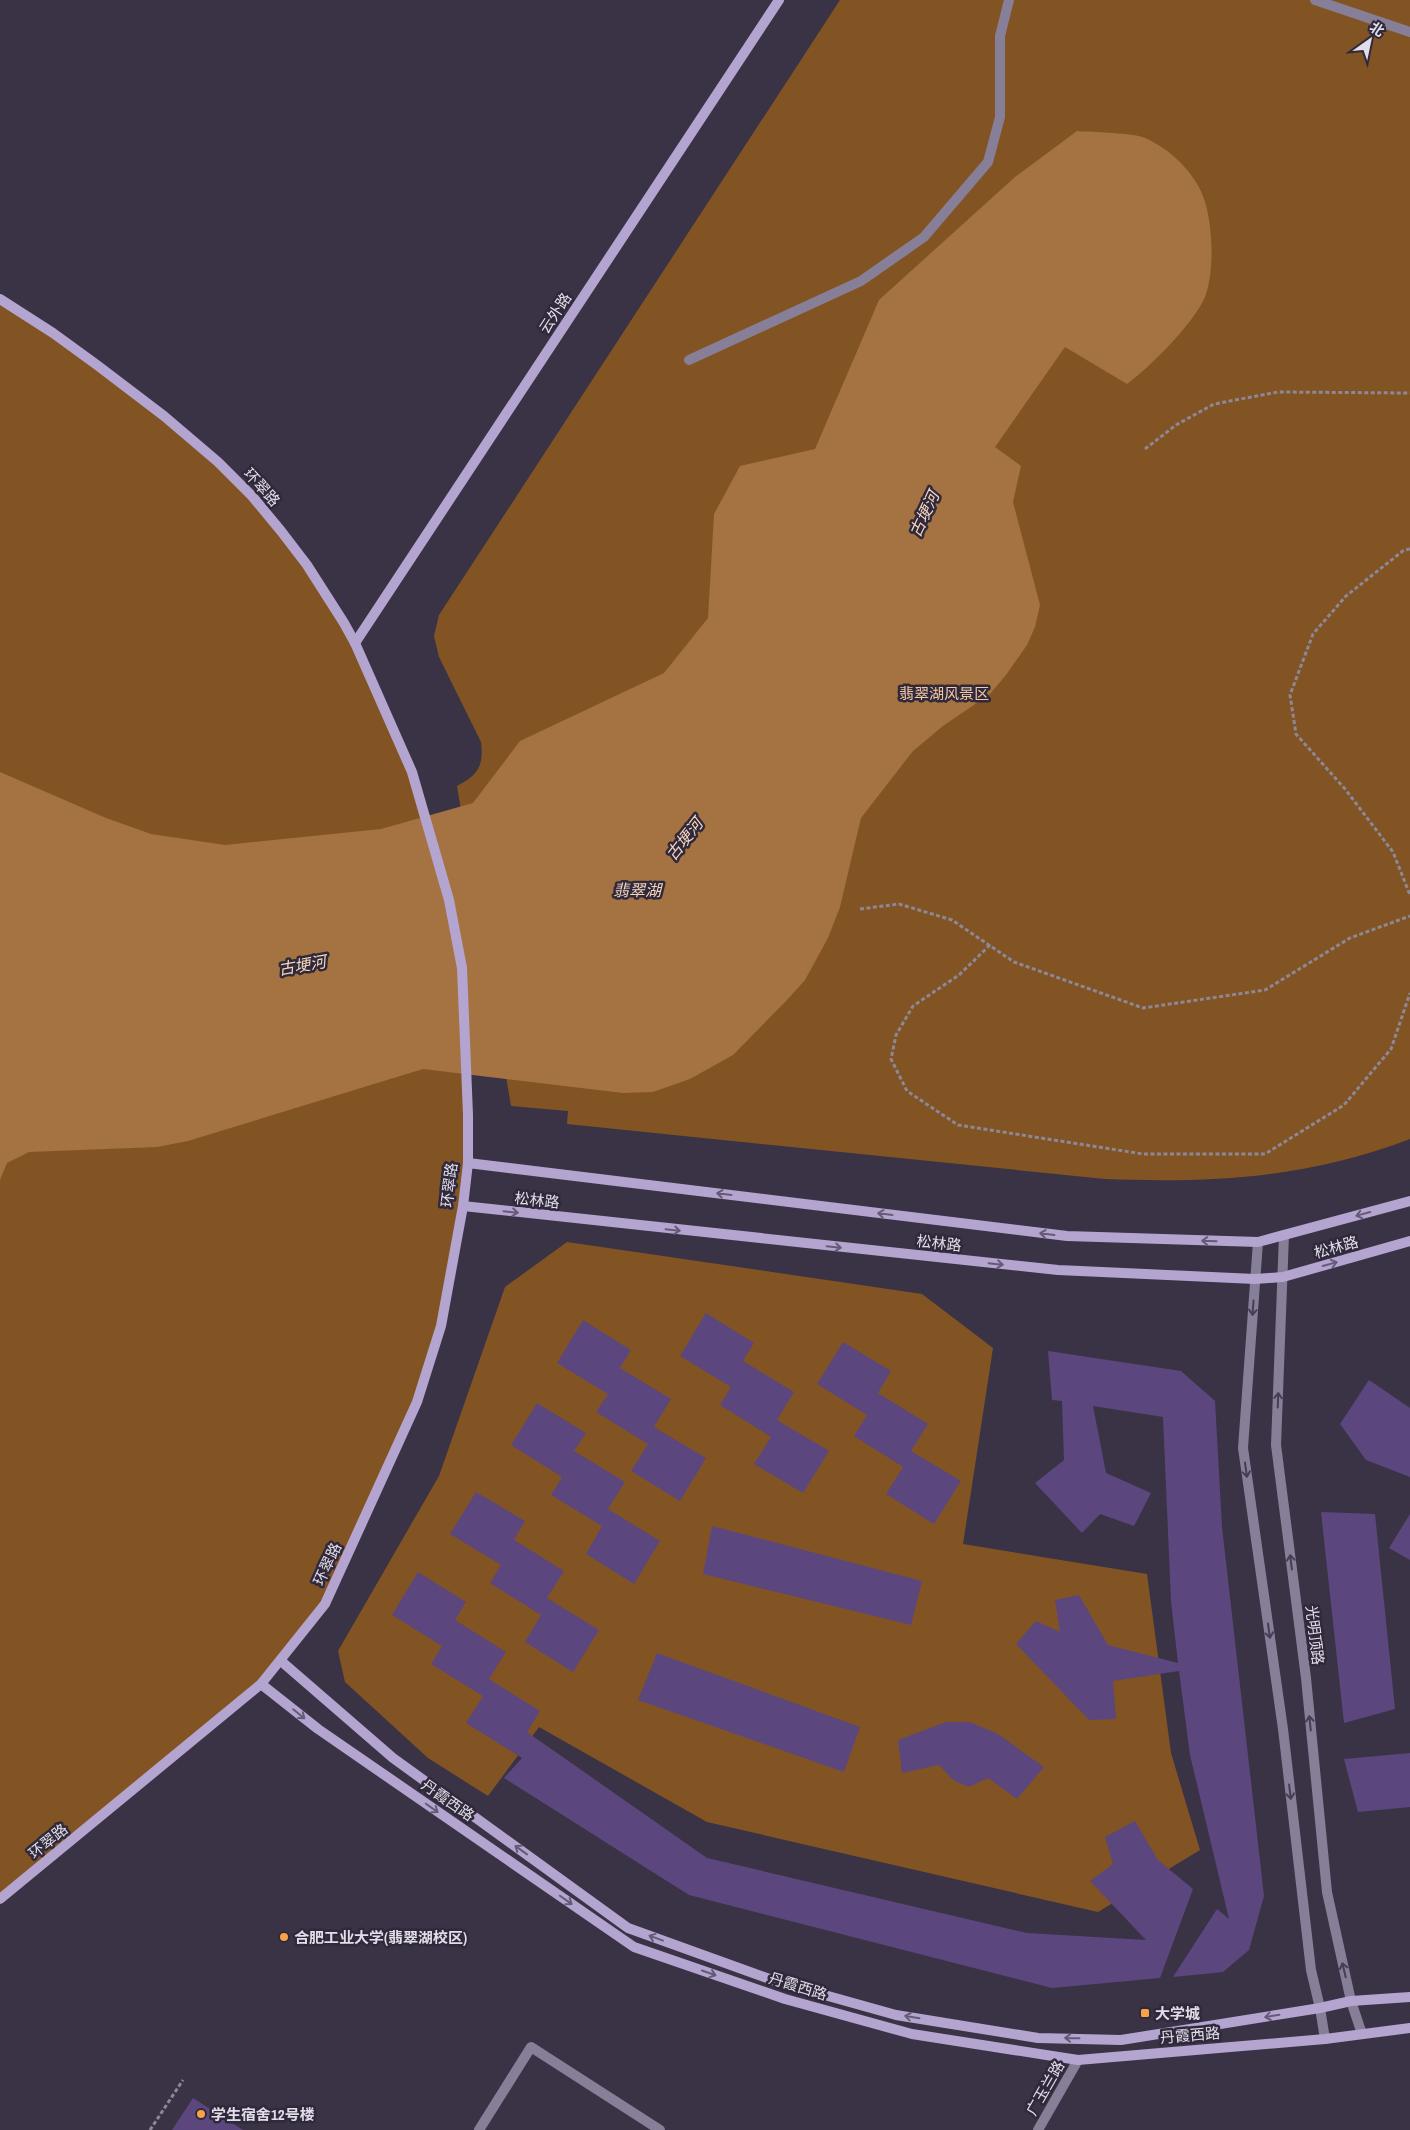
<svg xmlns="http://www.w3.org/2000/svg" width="1410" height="2130" font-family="'Archivo Narrow','Noto Sans SC',sans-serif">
  <rect width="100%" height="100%" fill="#3a3345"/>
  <g fill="#825424">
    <path d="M840 0H1410V1139C1308 1178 1213 1183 1105 1179L567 1124 568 1111 511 1106 457 786C478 775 484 766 481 742L439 657 434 636 439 615Z"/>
    <polygon points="0,299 97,365 252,496 344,623 412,772 449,900 468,1163 441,1326 417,1402 325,1604 281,1661 0,1899"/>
    <polygon points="567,1242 922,1294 993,1348 963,1544 1147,1574 1171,1753 1200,1850 1098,1912 707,1822 539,1727 488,1796 428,1758 345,1682 338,1651 439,1476 505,1287"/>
  </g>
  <path fill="#a57241" d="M1077 131C1092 132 1135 133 1145 138 1169 148 1194 172 1203 196 1213 222 1215 271 1205 297 1194 323 1150 367 1127 384L1065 347 995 447 1021 466 1013 502 1040 605 1035 627 1027 645 1006 675 990 694 943 726 913 751 861 818 840 907 828 938 805 980 787 1000 733 1055 690 1079 653 1092 623 1093 423 1069 188 1141 157 1147 29 1152 7 1163 0 1180V772L106 818 151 834 225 845 381 829 473 803 520 741 664 673 708 618 714 514 740 466 815 449 879 300 1015 177Z"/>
  <g fill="#5c467e">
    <polygon points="706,1313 754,1343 743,1361 794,1392 777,1420 829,1451 803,1493 754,1464 771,1437 720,1405 731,1387 680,1356"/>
    <polygon points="583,1320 631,1350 620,1368 671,1399 654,1427 706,1458 680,1501 631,1471 648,1444 596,1412 608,1394 557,1363"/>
    <polygon points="843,1342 891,1371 878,1393 928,1424 911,1451 961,1481 934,1524 886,1494 903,1467 854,1436 867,1415 817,1384"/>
    <polygon points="1048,1351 1181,1371 1215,1401 1222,1527 1264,1896 1249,1950 1223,1972 1173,1977 1217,1909 1229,1919 1190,1755 1179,1671 1113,1681 1116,1719 1089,1720 1016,1644 1036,1621 1060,1632 1055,1600 1079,1595 1108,1645 1178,1663 1171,1601 1163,1417 1093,1406 1106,1473 1151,1493 1134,1526 1100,1514 1082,1533 1035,1483 1064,1460 1062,1401 1052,1400"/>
    <polygon points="1369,1380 1410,1408 1410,1477 1366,1460 1340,1424"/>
    <polygon points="537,1403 586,1433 574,1451 625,1482 608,1509 660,1541 634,1584 586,1554 602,1526 551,1495 562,1477 511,1445"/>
    <polygon points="476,1492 525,1521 514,1540 564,1571 547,1598 599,1630 573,1672 525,1642 541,1615 490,1583 501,1565 450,1534"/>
    <polygon points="1321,1512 1375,1514 1395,1709 1344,1723"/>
    <polygon points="1410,1514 1410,1560 1389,1548"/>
    <polygon points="712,1526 922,1581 911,1625 703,1574"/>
    <polygon points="418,1572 466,1602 455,1620 506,1652 489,1679 540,1711 527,1732 707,1858 1027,1933 1146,1940 1090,1881 1113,1864 1105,1837 1135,1821 1158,1860 1193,1889 1160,1978 1052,1988 689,1895 504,1778 522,1758 466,1723 483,1696 431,1664 442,1646 392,1615"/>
    <polygon points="657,1653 860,1727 844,1772 638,1700"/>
    <polygon points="946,1722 970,1722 998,1734 1044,1767 1017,1799 988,1778 969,1787 954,1781 939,1765 902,1773 898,1740"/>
    <polygon points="1410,1753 1410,1807 1358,1812 1344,1759"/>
    <polygon points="193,2098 243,2130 172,2130"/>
  </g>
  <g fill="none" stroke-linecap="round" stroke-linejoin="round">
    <g stroke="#8d8796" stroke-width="3" stroke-dasharray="4 2.5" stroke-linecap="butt">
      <polyline points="1145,449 1176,425 1214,404 1278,392 1410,393"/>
      <polyline points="1410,549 1404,550 1346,596 1313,634 1290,695 1296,734 1345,789 1393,852 1410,895"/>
      <polyline points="860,909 899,904 952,920 1014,962 1143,1008 1265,990 1350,938 1410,916"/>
      <polyline points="990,945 959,975 913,1006 896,1035 891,1059 907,1091 958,1125 1143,1154 1265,1154 1344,1105 1391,1049 1410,993"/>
      <polyline points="150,2130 183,2080"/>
    </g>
    <g stroke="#877e98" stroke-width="10">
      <polyline points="1315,0 1410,32"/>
      <polyline points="689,360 861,281 924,237 988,162 1000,117 1000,36 1009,0"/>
      <polyline points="479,2130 531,2047 660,2130"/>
    </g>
    <g stroke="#877e98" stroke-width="10">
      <polyline points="1284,1235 1276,1445 1306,1678 1327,1892 1351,2001 1362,2034"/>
      <polyline points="1258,1242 1243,1448 1283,1729 1311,1970 1320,2008 1325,2039"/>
      <polyline points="1038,2130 1078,2060"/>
    </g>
    <g stroke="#b4a5d0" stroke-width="10">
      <polyline points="0,299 53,333 97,365 164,416 218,462 252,496 281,531 307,565 344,623 355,643 412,772 449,900 462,968 468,1115 468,1163 463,1206 441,1326 417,1402 325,1604 261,1684 0,1899"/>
      <polyline points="355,643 779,0"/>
      <polyline points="468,1163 1067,1236 1258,1242 1410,1201"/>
      <polyline points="463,1206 1058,1270 1255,1279 1283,1277 1410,1241"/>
      <polyline points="281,1661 393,1758 628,1928 778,1982 896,2015 1038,2038 1121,2040 1320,2008 1351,2001 1410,1997"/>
      <polyline points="261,1684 318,1729 634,1947 785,1999 912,2034 1078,2060 1325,2039 1410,2028"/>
    </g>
  </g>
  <defs><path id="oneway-shaft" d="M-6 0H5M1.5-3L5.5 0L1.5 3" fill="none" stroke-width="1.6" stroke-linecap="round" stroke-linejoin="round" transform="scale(1.25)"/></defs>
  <g stroke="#655b77">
    <use href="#oneway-shaft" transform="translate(724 1194) rotate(-173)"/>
    <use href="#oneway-shaft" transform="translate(511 1212) rotate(6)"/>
    <use href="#oneway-shaft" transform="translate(885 1214) rotate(-173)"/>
    <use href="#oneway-shaft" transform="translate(1363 1214) rotate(165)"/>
    <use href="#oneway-shaft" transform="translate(673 1230) rotate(6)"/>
    <use href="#oneway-shaft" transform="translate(1047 1234) rotate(-173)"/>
    <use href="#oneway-shaft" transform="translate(1209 1241) rotate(-178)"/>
    <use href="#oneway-shaft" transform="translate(834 1247) rotate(6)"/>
    <use href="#oneway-shaft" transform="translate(996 1264) rotate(6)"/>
    <use href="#oneway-shaft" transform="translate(1330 1264) rotate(-15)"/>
    <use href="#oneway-shaft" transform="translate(299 1714) rotate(39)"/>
    <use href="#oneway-shaft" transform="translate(432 1808) rotate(35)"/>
    <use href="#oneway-shaft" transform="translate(521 1850) rotate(-144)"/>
    <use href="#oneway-shaft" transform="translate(566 1900) rotate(35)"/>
    <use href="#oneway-shaft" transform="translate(656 1938) rotate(-160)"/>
    <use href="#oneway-shaft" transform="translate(709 1973) rotate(19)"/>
    <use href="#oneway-shaft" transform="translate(1272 2016) rotate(171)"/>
    <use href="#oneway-shaft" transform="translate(912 2017) rotate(-171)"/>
    <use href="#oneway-shaft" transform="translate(1072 2038) rotate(-179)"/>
  </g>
  <g stroke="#463e52">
    <use href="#oneway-shaft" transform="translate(1253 1308) rotate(94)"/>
    <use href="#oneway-shaft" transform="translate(1278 1400) rotate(-88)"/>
    <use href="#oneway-shaft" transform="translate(1246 1470) rotate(82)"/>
    <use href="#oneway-shaft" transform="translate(1291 1562) rotate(-97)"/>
    <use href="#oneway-shaft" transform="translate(1269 1631) rotate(82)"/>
    <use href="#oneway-shaft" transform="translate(1310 1723) rotate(-96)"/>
    <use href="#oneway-shaft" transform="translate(1290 1792) rotate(83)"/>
    <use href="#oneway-shaft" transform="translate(1344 1970) rotate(-103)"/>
  </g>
  <g fill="#f7a148" stroke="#30293b" stroke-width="2">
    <circle cx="284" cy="1937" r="5"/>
    <rect x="1140" y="2008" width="10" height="10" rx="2.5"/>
    <circle cx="201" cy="2114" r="5"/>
  </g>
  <g text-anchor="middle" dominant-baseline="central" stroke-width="5" stroke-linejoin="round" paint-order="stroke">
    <g font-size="15" fill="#e1dde9" stroke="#30293b">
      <text transform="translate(555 313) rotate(-57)">云外路</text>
      <text transform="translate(262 487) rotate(48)">环翠路</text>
      <text transform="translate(449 1185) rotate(-83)">环翠路</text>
      <text transform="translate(537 1200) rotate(6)">松林路</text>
      <text transform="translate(939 1243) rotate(6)">松林路</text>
      <text transform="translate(1336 1247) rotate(-15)">松林路</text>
      <text transform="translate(327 1564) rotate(-65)">环翠路</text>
      <text transform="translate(1315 1635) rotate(83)">光明顶路</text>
      <text transform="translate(448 1800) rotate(35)">丹霞西路</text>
      <text transform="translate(48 1841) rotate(-39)">环翠路</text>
      <text transform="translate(798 1986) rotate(17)">丹霞西路</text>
      <text transform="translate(1190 2035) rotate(-5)">丹霞西路</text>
      <text transform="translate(1045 2088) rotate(-60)">广玉兰路</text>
    </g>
    <g font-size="15" fill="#f5c9a1" stroke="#30293b">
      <text x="944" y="693">翡翠湖风景区</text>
    </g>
    <g font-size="15" font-weight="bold" fill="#e1dde9" stroke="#30293b" text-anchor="start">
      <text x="294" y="1937">合肥工业大学(翡翠湖校区)</text>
      <text x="1155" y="2013">大学城</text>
      <text x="211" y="2114">学生宿舍12号楼</text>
    </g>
    <g font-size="16" font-style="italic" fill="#f6d8be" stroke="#30293b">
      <text transform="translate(924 514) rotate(-65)">古埂河</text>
      <text transform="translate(684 839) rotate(-52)">古埂河</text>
      <text x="637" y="890">翡翠湖</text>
      <text transform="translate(302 965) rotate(-10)">古埂河</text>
    </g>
  </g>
  <g transform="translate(1370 40) rotate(33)" stroke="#30293b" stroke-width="4" paint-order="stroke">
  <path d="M0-4L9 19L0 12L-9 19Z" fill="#e1dde9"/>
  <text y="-8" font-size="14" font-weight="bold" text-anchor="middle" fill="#e1dde9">北</text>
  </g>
</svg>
